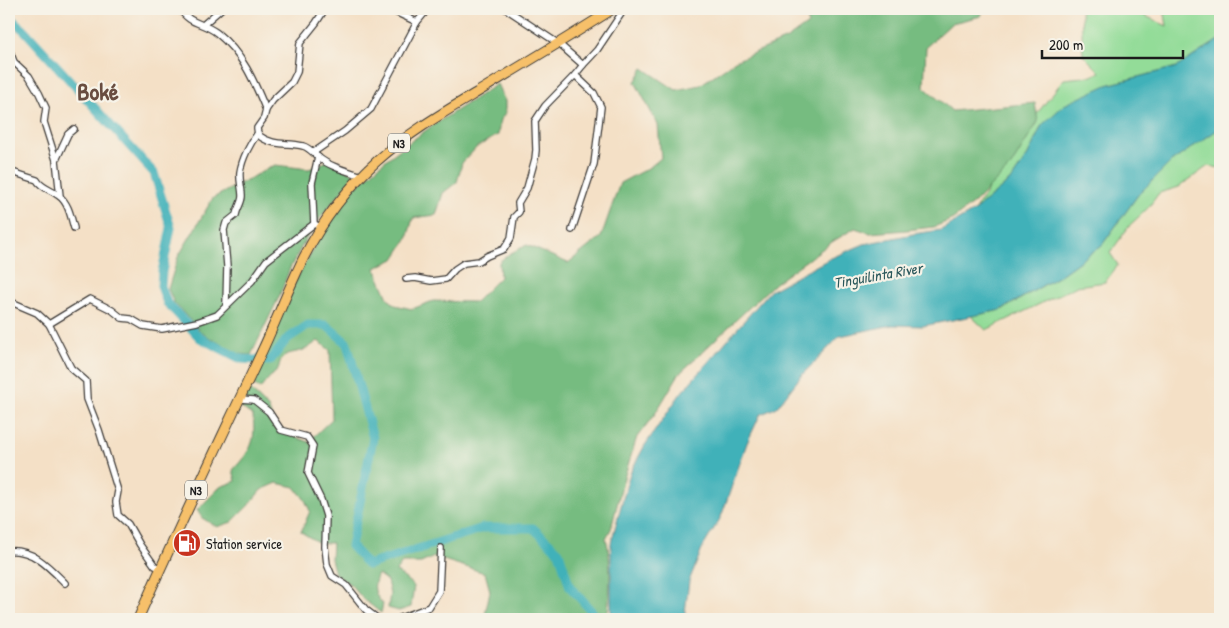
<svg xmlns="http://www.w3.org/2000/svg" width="1229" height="628" font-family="'Patrick Hand',sans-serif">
  <rect width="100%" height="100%" fill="#f7f3e8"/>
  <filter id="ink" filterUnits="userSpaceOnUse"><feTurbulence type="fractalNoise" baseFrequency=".02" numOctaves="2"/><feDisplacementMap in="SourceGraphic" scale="10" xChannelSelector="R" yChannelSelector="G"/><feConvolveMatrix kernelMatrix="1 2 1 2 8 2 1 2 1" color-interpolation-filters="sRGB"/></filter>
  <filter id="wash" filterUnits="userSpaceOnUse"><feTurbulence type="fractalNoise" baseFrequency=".0096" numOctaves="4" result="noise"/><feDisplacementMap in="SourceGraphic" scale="20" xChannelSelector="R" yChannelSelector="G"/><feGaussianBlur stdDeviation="1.12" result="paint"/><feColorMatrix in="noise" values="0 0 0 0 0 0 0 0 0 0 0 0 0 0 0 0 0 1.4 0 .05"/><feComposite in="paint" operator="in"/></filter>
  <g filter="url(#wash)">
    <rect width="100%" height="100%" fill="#f4e0c6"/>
    <g fill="#93dc98" stroke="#587c5a">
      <polygon points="1081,9 1136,9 1139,13 1167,26 1164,9 1220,9 1220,39 1177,67 1107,85 1042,125 1028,155 1012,179 974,211 1039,111 1064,79 1092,76 1100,72 1083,55"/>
      <polygon points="1220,128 1220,168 1208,166 1179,187 1159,193 1148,208 1130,225 1110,253 1118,265 1105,282 1077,286 986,330 971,316 1002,310 1059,276 1102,245 1138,195 1171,162"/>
    </g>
    <g fill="#76bc80" stroke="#496c4e">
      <path d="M806 9H984L981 16 952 23 926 47 924 87 952 111 1035 103 1038 122 1011 166 975 202 953 219 934 227 906 230 870 233 855 228 832 242 775 283 679 374 655 414 637 437 623 481 611 529 606 538C612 560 610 596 607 619H484L490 591 485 573 434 557 421 563H402L396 571 414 586 411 607 399 611 388 608 390 594 387 581 378 574C372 587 374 594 383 604L381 613 363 599 351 585 335 574 331 559 332 543H319L301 532 310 511 305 500 295 487 277 483 261 490 248 506 232 522 217 527 202 518 197 510 220 487 236 481 233 470C251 450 256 443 253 416L238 405 247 387 268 407 276 427 292 436 309 442 315 448 312 438 332 419 330 350 318 341C313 344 309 348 304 350 288 355 282 351 278 370L269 378 260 389 252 383 254 363 297 278 329 220 354 188 387 159 429 128 497 84 505 101V114L500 120 498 135 477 147 462 163 457 182 443 193 436 215 413 218 407 239 394 259 375 268 388 298 395 305 412 309 433 301 475 302 500 277 499 262 509 254 527 245 568 263 601 237 620 183 650 167 661 158 658 125 635 82 643 68 676 90 700 85 735 61 787 39 808 24Z"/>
      <polygon points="330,160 355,175 312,228 290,268 279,297 251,355 239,354 203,334 174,303 168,289 178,257 213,198 275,165 309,169"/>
    </g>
    <polygon fill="#41b1b9" stroke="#2e666a" points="1220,39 1220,128 1171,162 1138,195 1102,245 1059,276 1001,310 923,326 892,325 840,336 801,376 777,407 760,415 747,443 721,517 703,547 689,581 685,612 687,619 611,619 611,543 630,473 645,445 681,393 770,291 829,259 864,244 913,234 941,230 974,211 1012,179 1028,155 1042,125 1064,105 1107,85 1177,67"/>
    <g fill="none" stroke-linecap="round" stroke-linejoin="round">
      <polyline stroke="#41b1b9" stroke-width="9" points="9,17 24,30 154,173 171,228 162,272 161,286 167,303 200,338 241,359 270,361 287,339 308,325 326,325 347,343 373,438 351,546 368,565 483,528 533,528 559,552 570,587 595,615 610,619"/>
    </g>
  </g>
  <g filter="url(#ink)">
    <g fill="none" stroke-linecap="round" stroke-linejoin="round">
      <defs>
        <g id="minor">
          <path d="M180 9C190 25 203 22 217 33 243 54 254 81 266 110L264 118 257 128 258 135C274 147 286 142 303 146 310 148 313 153 318 157 330 167 347 171 362 176"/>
          <polyline points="389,9 417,22"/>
          <polyline points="506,9 559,44 583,65 597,50 621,14 622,9"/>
          <polyline points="204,24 221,9"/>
          <polyline points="9,49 14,62 29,76 39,93 46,108 44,122 56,160"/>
          <polyline points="266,110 273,100 292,82 297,72 300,43 316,23 325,9"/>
          <polyline points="314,152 345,131 371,109 417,22 428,9"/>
          <path d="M9 171 37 180C41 188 52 190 59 196 68 202 71 217 74 228"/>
          <polyline points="60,196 56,160 68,134 74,129"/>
          <polyline points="314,224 312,183 318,157"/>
          <polyline points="572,230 594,164 601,107 594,93 575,75 583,65"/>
          <polyline points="406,279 415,278 431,281 446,279 455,269 464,263 479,261 487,256 504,249 511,238 514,217 519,212 518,203 527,188 535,159 536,150 535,121 545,106 575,75"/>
          <polyline points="9,301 37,313 49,324 71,368 86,381 87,399 99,430 118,491 116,502 118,515 128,524 140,545 155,566 161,568"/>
          <path d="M226 305 227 266 224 230 226 223 236 215C237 208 242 203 242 196 242 188 239 180 240 172 242 159 250 143 258 133"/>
          <polyline points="49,324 90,299 112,310 122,318 131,319 143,326 162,329 197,322 217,315 252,281 266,261 310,227 314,224 321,227"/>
          <polyline points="240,399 254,400 269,412 281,430 307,437 313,446 308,473 321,500 326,516 325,547 327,564 332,576 346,585 366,610 378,619"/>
          <path d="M9 551C33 549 49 567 65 583"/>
          <polyline points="398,619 429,607 439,591 441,548"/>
        </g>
        <path id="highway" d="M138 619C178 528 221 439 263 349 277 319 289 287 304 257 322 222 347 188 377 161 407 134 441 114 476 93 522 65 568 38 613 9"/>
      </defs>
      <use href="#minor" stroke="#3c3936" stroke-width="8"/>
      <use href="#highway" stroke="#3c3936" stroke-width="11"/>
      <use href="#minor" stroke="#fff" stroke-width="5.5"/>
      <use href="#highway" stroke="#f6c06b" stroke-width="9"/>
    </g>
  </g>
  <defs>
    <symbol id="fuel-disc" viewBox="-11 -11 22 22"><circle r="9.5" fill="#c8321e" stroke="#f7f3e8"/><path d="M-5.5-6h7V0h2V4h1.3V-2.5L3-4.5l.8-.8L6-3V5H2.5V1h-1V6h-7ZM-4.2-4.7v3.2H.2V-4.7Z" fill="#fff"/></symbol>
  </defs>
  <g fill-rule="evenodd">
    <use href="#fuel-disc" x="171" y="527" width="32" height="32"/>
  </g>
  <g text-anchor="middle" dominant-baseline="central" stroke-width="4.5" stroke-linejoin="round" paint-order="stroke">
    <g fill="#f7f3e8" stroke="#5e5c59" stroke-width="1">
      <rect x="388" y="133.5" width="22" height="19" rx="4"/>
      <rect x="185" y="480.5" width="22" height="19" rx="4"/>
    </g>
    <g font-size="12" font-weight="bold" fill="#1c1c1c">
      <text x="399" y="143">N3</text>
      <text x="196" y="490">N3</text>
    </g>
    <g font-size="14" fill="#1c1c1c" stroke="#f7f3e8" text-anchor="start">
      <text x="206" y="543">Station service</text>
    </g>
    <g font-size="15" font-style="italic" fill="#2b585b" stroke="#f7f3e8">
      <text transform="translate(878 275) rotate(-10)">Tinguilinta River</text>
    </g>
    <g font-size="24" font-weight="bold" fill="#694d40" stroke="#f7f3e8">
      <text x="98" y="91">Boké</text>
    </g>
  </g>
  <rect width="1229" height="628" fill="none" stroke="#f7f3e8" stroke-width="30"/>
  <path d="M1042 50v8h141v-8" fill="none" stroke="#1c1c1c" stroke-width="2.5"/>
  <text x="1049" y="50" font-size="15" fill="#1c1c1c" stroke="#f7f3e8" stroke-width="4" paint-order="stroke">200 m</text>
</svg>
